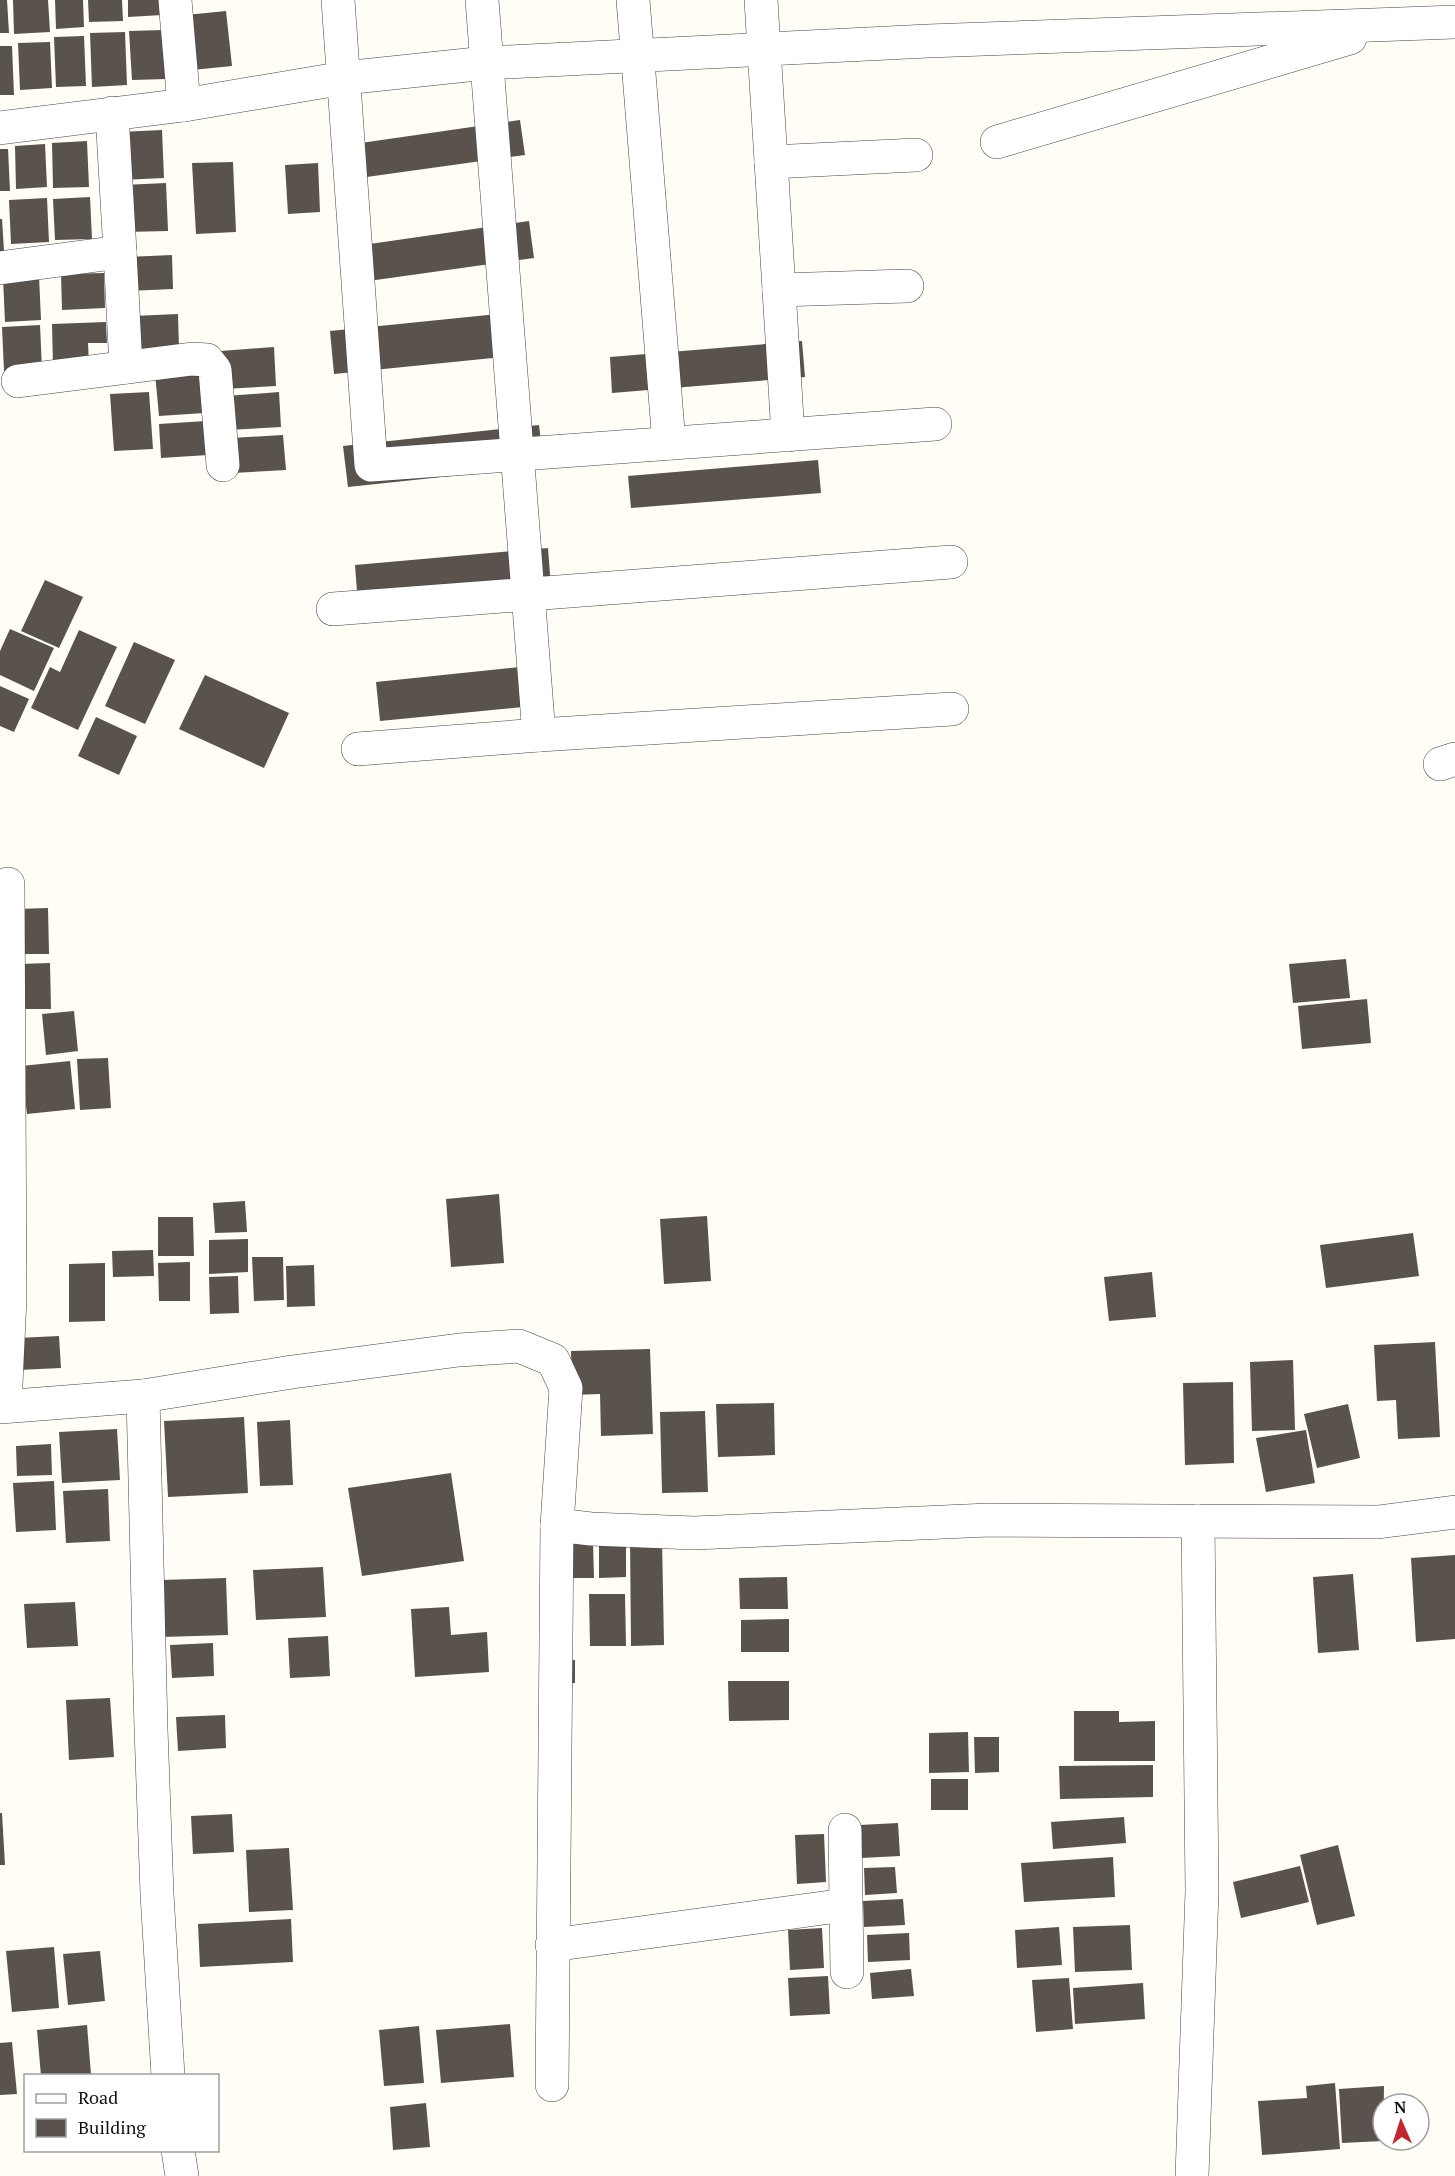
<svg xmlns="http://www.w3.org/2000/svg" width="1455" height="2176" font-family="'PT Serif',serif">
  <rect width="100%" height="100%" fill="#fffdf5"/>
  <g fill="#5a524d">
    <polygon points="0,0 7,0 9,33 0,33"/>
    <polygon points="13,0 48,0 50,32 14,34"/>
    <polygon points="55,0 83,0 84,27 56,29"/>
    <polygon points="88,0 122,0 123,21 89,22"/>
    <polygon points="128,0 162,0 162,15 128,17"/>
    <polygon points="226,11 232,66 192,70 186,15"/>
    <polygon points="164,30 166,79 132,80 129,31"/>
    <polygon points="125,32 127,85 92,87 90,33"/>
    <polygon points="84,36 86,86 56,87 54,37"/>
    <polygon points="50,42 52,88 20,90 18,43"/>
    <polygon points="0,46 12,46 14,95 0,95"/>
    <polygon points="520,120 525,155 338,181 333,147"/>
    <polygon points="162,130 164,178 122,180 120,132"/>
    <polygon points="87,141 89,187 53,188 52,143"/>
    <polygon points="45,144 47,187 16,189 15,146"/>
    <polygon points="0,149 8,149 10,191 0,191"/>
    <polygon points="233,162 236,232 196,234 192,163"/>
    <polygon points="318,163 320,212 288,214 285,165"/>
    <polygon points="166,183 168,231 125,232 123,185"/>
    <polygon points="90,197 92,239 55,240 53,199"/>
    <polygon points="47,198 49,242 11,244 9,200"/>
    <polygon points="0,219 2,219 4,251 0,251"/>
    <polygon points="529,221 534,258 347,284 342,248"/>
    <polygon points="172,255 173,289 128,291 127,257"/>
    <polygon points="104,273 105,308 62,310 61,274"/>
    <polygon points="39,276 41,320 5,322 3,278"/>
    <polygon points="518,312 523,355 334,374 330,331"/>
    <polygon points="178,314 179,349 134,351 133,316"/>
    <polygon points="106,322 107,343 88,343 89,364 53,366 52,324"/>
    <polygon points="40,325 42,369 4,371 2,327"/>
    <polygon points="802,341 805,377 612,393 610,357"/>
    <polygon points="274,347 276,386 223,389 221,351"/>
    <polygon points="202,370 204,413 159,416 155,373"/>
    <polygon points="149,392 153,449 114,451 110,394"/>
    <polygon points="279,392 281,427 228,430 226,396"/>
    <polygon points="206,421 208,455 161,458 159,424"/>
    <polygon points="539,425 544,466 348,487 343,446"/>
    <polygon points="283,435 286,470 233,473 232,438"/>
    <polygon points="818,460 821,493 631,508 628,476"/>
    <polygon points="548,548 551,588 358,605 355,565"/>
    <polygon points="45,580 83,597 59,648 21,631"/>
    <polygon points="10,629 54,648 34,691 0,675 0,651"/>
    <polygon points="79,630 117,647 78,730 31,708 50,667 60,672"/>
    <polygon points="134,642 175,660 145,724 105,706"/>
    <polygon points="549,664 553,704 380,721 376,682"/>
    <polygon points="205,675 289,713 264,768 179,729"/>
    <polygon points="0,686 29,699 14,732 0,726"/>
    <polygon points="96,717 137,736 119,775 78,756"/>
    <polygon points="48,908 49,954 18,954 17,909"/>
    <polygon points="1346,959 1350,998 1293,1003 1289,964"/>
    <polygon points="50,963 51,1009 20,1009 19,964"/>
    <polygon points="1367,999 1371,1043 1302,1049 1298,1006"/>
    <polygon points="74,1011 78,1051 46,1055 42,1014"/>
    <polygon points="108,1058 111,1108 80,1110 77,1059"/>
    <polygon points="70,1061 75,1109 27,1114 21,1066"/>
    <polygon points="499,1194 504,1263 451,1267 446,1199"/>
    <polygon points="245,1201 247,1232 215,1233 213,1203"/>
    <polygon points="707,1216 711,1281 664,1284 660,1219"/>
    <polygon points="158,1217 193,1217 194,1256 158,1256"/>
    <polygon points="1413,1233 1419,1276 1326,1288 1320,1245"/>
    <polygon points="248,1239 248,1272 209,1274 209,1240"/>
    <polygon points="153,1250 154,1276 113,1277 112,1251"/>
    <polygon points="252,1257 283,1257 284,1300 254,1301"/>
    <polygon points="190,1262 190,1301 159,1301 158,1263"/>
    <polygon points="105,1263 105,1321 69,1322 69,1264"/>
    <polygon points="314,1265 315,1306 287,1307 286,1266"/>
    <polygon points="1152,1272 1156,1317 1109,1321 1104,1277"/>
    <polygon points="238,1276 239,1313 210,1314 209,1277"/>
    <polygon points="59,1336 61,1368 18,1370 17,1338"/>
    <polygon points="1435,1342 1440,1437 1398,1439 1396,1400 1377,1401 1374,1345"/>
    <polygon points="650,1349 653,1434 601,1436 600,1394 572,1395 571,1351"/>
    <polygon points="1293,1360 1295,1430 1252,1431 1250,1362"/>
    <polygon points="1233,1382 1234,1463 1185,1465 1183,1383"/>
    <polygon points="774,1403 775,1455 718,1457 716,1404"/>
    <polygon points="1348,1404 1360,1458 1317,1468 1304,1414"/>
    <polygon points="705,1411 708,1492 662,1493 660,1412"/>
    <polygon points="244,1417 248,1493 168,1497 164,1421"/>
    <polygon points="290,1420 293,1485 260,1486 257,1422"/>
    <polygon points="117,1429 120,1480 62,1483 59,1432"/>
    <polygon points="1306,1430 1315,1483 1266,1492 1256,1438"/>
    <polygon points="51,1444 52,1475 17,1476 16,1446"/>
    <polygon points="451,1473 464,1561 362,1576 348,1488"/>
    <polygon points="54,1481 56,1530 16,1532 13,1483"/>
    <polygon points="108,1489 110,1541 66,1543 63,1491"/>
    <polygon points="630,1538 662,1538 664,1645 631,1646"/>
    <polygon points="566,1542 593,1542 594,1578 566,1578"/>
    <polygon points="599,1544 626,1544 626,1577 599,1578"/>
    <polygon points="1455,1555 1455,1639 1416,1642 1411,1558"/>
    <polygon points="323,1567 326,1617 256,1620 253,1570"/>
    <polygon points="1353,1574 1359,1650 1318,1653 1313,1577"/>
    <polygon points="787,1577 788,1609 740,1609 739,1578"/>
    <polygon points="226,1578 228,1635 162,1637 161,1580"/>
    <polygon points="589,1594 625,1594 626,1646 590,1646"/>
    <polygon points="75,1602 78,1646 27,1648 24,1604"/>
    <polygon points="449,1607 451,1635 487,1632 489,1672 415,1677 411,1609"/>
    <polygon points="789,1619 789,1652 741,1652 741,1620"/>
    <polygon points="328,1636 330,1676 290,1678 288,1638"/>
    <polygon points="213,1643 214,1676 172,1678 170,1645"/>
    <polygon points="575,1660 575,1683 561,1683 561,1661"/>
    <polygon points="728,1681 789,1681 789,1720 729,1721"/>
    <polygon points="110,1698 114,1757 69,1760 66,1700"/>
    <polygon points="1074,1711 1119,1711 1119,1722 1155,1721 1155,1761 1074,1761"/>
    <polygon points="225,1715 226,1748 178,1751 176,1717"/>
    <polygon points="968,1732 969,1772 929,1773 929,1733"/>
    <polygon points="974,1737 999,1737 999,1772 975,1773"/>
    <polygon points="1153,1765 1153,1797 1060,1799 1059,1766"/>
    <rect x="931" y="1779" width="37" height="31"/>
    <polygon points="0,1813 2,1813 5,1865 0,1865"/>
    <polygon points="232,1814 234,1852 193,1854 191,1816"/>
    <polygon points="1124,1817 1126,1843 1053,1849 1051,1822"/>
    <polygon points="898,1823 900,1856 861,1858 860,1825"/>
    <polygon points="824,1834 826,1882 797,1884 795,1835"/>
    <polygon points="1338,1845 1355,1916 1317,1925 1300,1855"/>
    <polygon points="289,1848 293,1910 249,1912 246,1850"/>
    <polygon points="1113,1857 1115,1897 1024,1902 1021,1863"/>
    <polygon points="1300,1866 1309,1902 1241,1918 1233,1882"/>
    <polygon points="895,1867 897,1893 865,1895 864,1868"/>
    <polygon points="903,1899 905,1925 864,1927 863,1901"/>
    <polygon points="291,1919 293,1962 200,1967 198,1924"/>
    <polygon points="1130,1925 1132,1970 1075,1972 1073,1927"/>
    <polygon points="1059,1927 1062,1965 1017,1968 1015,1930"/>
    <polygon points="822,1928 824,1968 790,1970 788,1930"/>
    <polygon points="909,1933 910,1960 868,1962 867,1935"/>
    <polygon points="54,1947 59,2008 12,2012 6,1951"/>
    <polygon points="100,1951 105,2001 68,2005 63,1954"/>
    <polygon points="911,1969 914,1996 872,1999 870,1973"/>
    <polygon points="828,1976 830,2014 790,2016 788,1978"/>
    <polygon points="1069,1978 1073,2029 1036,2032 1032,1980"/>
    <polygon points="1143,1983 1145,2019 1075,2024 1073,1988"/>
    <polygon points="510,2024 514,2077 441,2083 436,2030"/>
    <polygon points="87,2025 91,2074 41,2076 37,2030"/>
    <polygon points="419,2026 424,2083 384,2086 379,2030"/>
    <polygon points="12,2042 17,2094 0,2095 0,2043"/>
    <polygon points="1335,2083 1340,2149 1262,2155 1258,2101 1307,2098 1306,2086"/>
    <polygon points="1384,2086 1383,2141 1342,2143 1339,2089"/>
    <polygon points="426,2103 430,2147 393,2150 390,2107"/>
  </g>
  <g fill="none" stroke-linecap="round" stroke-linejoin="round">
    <defs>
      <g id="street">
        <polyline points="175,0 184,105"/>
        <polyline points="338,0 371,465 935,424"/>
        <polyline points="482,0 539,735"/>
        <polyline points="633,0 669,443"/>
        <polyline points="761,0 788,435"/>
        <polyline points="112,113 120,252"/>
        <polyline points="0,128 184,105 344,78 486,63 928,41 1455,22"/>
        <polyline points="997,142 1350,38"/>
        <polyline points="771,162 916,155"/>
        <polyline points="0,268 120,252 126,367"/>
        <polyline points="779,290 907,286"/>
        <polyline points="18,381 192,359 207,360 215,370 223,465"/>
        <polyline points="333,609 951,562"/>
        <polyline points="358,749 539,735 952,709"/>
        <polyline points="1440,764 1455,759"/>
        <polyline points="143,1396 151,1729 157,1894 168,2076"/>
        <polyline points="5,1406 10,1298 8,884"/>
        <polyline points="0,1407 143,1396 292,1372 459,1350 519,1346 553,1360 566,1388 557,1525 591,1529 694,1533 989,1520 1378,1522 1455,1512"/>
        <polyline points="845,1830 847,1972"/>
        <polyline points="552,1945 845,1905"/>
        <polyline points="552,2085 557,1525"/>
        <polyline points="178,2150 182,2176"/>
        <polyline points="1192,2176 1202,1891 1198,1521"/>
      </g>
    </defs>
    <use href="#street" stroke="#444" stroke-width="34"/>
    <use href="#street" stroke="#fff" stroke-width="33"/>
  </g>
  <rect x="24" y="2074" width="195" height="78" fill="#ffffff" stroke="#a0a0a0" stroke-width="1.5"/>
  <rect x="36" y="2094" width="30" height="9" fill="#ffffff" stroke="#a0a0a0" stroke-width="1.5"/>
  <text x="78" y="2104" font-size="18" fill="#111111">Road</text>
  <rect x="36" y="2119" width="30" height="18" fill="#5a524d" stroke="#a0a0a0" stroke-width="1.5"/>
  <text x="78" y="2134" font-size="18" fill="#111111">Building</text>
  <g transform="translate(1401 2122) rotate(357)"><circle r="28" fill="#ffffff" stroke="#a0a0a0" stroke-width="1.5"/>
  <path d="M0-4.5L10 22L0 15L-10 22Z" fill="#c4262e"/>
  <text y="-9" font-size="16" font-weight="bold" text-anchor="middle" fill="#111111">N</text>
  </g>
</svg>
